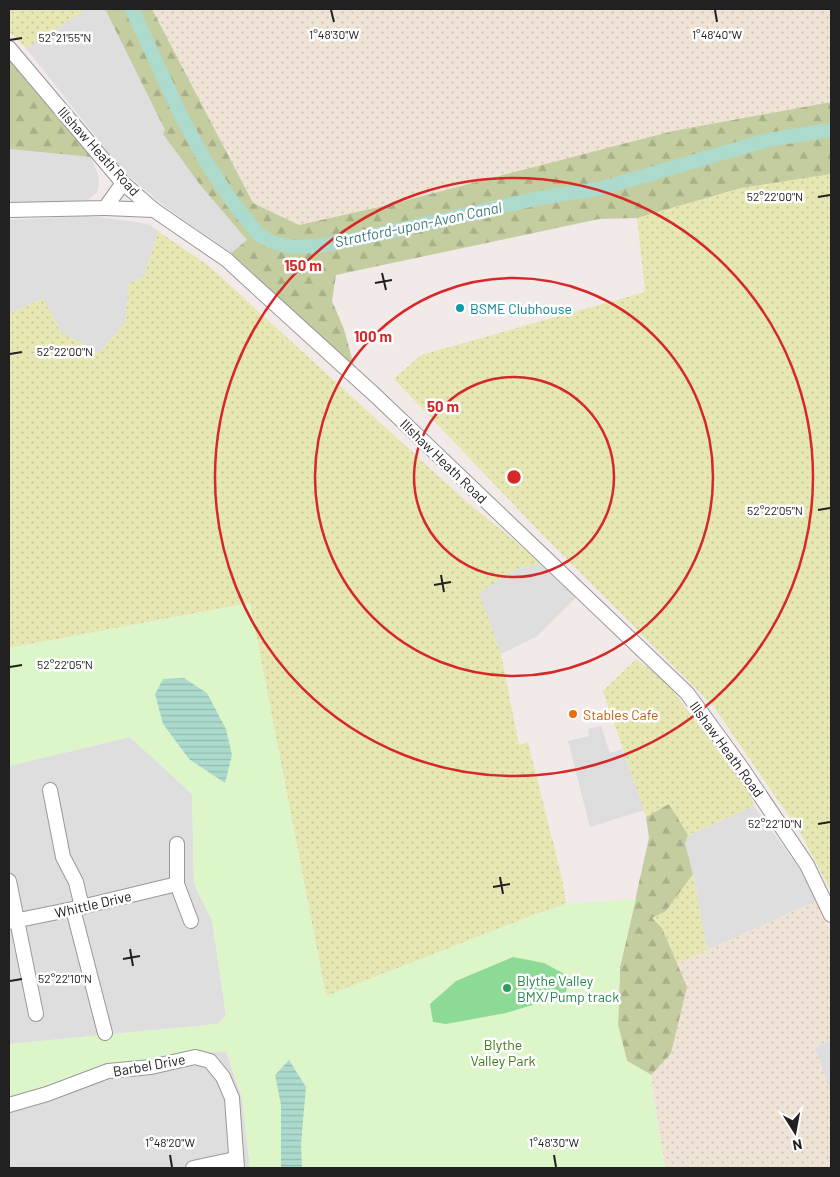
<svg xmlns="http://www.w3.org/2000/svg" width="840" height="1177" font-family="Barlow,sans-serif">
  <defs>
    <pattern id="farmland-dots" width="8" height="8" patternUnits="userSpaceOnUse" patternTransform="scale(1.25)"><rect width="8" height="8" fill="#eee3d5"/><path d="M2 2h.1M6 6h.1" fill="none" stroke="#ccc2b7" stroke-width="1.8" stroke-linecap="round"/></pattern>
    <pattern id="grass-dots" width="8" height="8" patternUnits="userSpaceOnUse" patternTransform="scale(1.25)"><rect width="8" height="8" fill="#e6e7b2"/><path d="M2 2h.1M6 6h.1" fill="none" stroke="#c5c699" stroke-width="1.8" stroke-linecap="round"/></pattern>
    <pattern id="forest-firs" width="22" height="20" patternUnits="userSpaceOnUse" patternTransform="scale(1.25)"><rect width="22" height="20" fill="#c4cda0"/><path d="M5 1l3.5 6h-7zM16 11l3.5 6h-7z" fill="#a8b08a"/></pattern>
    <pattern id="water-rules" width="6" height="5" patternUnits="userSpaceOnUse" patternTransform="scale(1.25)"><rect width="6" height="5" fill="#acdbce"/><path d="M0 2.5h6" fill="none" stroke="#94bcb1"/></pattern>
  </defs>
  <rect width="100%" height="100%" fill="#f1eae8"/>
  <g fill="#dfdede">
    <polygon points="86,9 105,9 165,130 164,134 201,186 247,240 231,253 164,206 123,171 26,48"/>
    <polygon points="9,149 91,157 98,174 99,184 97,192 87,201 9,203"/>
    <polygon points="87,216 137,222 150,225 158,231 144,277 129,283 125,322 99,353 61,332 43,298 9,314 9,220"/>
    <polygon points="542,563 577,597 537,636 501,654 478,593 516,569"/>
    <polygon points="130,737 192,794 194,884 212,920 226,1016 217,1024 9,1044 9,766"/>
    <polygon points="754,806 799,868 816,901 707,950 693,874 685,843 688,835"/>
    <polygon points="831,1040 831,1095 815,1047"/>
    <polygon points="226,1051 242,1098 250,1168 9,1168 9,1101 186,1054"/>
  </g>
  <g fill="url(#farmland-dots)">
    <polygon points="152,9 831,9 831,102 299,225 253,203"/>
    <polygon points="816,901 831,933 831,1040 815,1047 831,1095 831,1168 665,1168 644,1028 687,987 677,964"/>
  </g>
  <g fill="url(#grass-dots)">
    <polygon points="9,9 86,9 26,48 9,32"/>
    <polygon points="831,174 831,891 801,834 714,707 537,529 394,379 421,355 645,292 637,218 741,188"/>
    <polygon points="158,231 209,266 468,503 542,563 516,569 479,593 501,654 519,745 528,742 562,878 566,904 531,916 326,996 250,603 9,648 9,314 43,298 61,332 99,353 125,322 129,283 144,277"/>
    <polygon points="636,659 663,678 748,790 754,806 688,835 669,804 646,817 603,691"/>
    <polygon points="693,874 707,950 677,964 662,928 652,918 666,911"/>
  </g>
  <g fill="url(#forest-firs)">
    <polygon points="105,9 152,9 253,203 299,225 392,204 673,131 831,102 831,174 741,188 637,218 599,219 336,275 332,301 344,329 355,370 231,253 247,240 201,186 163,134 165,130"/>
    <polygon points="9,60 91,157 9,149"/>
    <polygon points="669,804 688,835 685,843 693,874 666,911 652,918 662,928 687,987 671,1053 651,1075 627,1061 618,1025 620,967 649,838 646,817"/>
  </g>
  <polygon fill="#dcf6ca" points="250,603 326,996 531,916 566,904 636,899 620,967 618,1025 627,1061 650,1074 665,1168 250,1168 242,1098 226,1051 186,1054 9,1101 9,1044 217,1024 226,1016 212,920 194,884 192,794 130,737 9,766 9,648"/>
  <polygon fill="#8cda95" points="513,957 544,963 570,977 565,995 506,1013 446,1024 433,1022 430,1004 456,981"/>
  <polygon fill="#ddd" points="601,726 610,753 622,749 644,810 590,827 568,741 589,736 588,729"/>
  <g fill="url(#water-rules)">
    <polygon points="184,678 207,693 226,729 232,755 225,783 189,759 163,724 155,694 163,679"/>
    <polygon points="289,1060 306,1087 301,1144 302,1168 281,1168 281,1105 275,1075"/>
  </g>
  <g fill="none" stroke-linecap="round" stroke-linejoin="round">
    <polyline stroke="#acdbce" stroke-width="14" points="132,9 180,114 205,160 231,200 258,234 272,242 283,245 295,247 318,246 357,239 539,198 599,189 768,140 831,130"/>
    <defs>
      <g id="minor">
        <polyline points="9,48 123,183 154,210 227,260 242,274 376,396 687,693 741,767 807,865 831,915"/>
        <polyline points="105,208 154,210"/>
        <polyline points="9,210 105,208 123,183"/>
        <polyline points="50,790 63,857 76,882 82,907"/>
        <polyline points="177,844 177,884 191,921"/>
        <polyline points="9,881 36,1014"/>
        <polyline points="73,909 105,1033"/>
        <polyline points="9,922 73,909 177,884"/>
        <polyline points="9,1105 47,1094 108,1071 151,1067 195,1057 210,1061 223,1077 232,1098 237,1168"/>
        <polyline points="193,1168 235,1159"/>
      </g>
    </defs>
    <use href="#minor" stroke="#989898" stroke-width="16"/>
    <use href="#minor" stroke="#fff" stroke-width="14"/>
  </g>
  <path fill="none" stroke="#212121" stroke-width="2" d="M331 10 334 22M715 10 717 22M10 40 22 38M818 197 830 195M382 273 386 290M375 283 392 280M10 354 22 352M818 510 830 508M441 575 444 592M434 585 451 582M10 667 22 665M818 824 830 822M500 877 503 894M493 887 510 884M130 949 133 966M123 959 140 956M10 981 22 979M170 1155 172 1167M554 1155 556 1167"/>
  <g fill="none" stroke="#d62828" stroke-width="2.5">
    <circle cx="514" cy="477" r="100"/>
    <circle cx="514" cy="477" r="199"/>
    <circle cx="514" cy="477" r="299"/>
  </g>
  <circle fill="#0f9aa8" stroke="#fff" stroke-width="2" cx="460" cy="308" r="5"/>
  <circle fill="#e8710a" stroke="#fff" stroke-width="2" cx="573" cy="714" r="5"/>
  <circle fill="#2e9e5b" stroke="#fff" stroke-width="2" cx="507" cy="988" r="5"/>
  <g text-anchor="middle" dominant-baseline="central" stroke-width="5" stroke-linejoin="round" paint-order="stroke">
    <g font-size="14" fill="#212121" stroke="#fff">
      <text transform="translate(99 151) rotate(48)">Illshaw Heath Road</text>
      <text transform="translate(444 461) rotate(44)">Illshaw Heath Road</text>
      <text transform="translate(727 749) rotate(54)">Illshaw Heath Road</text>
      <text transform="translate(93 904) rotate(-13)">Whittle Drive</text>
      <text transform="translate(149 1065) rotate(-10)">Barbel Drive</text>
    </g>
    <g font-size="14" fill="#0d838f" stroke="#fff" text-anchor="start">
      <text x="470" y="308">BSME Clubhouse</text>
    </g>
    <g font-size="14" fill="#c56008" stroke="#fff" text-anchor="start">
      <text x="583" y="714">Stables Cafe</text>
    </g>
    <g font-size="14" fill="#27864d" stroke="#fff" text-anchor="start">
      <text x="517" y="980">Blythe Valley<tspan x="517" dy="16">BMX/Pump track</tspan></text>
    </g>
    <g font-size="14" fill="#3f7a14" stroke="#fff">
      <text x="503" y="1044">Blythe<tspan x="503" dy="16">Valley Park</tspan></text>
    </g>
    <g font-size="15" font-style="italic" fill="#3f7d7d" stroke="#fff">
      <text transform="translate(418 224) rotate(-12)">Stratford-upon-Avon Canal</text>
    </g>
  </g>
  <g font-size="12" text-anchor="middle" fill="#212121" stroke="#fff" stroke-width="5" stroke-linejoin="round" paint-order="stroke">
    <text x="334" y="39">1°48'30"W</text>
    <text x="717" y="39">1°48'40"W</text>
    <text x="65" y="42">52°21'55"N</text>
    <text x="775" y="201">52°22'00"N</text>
    <text x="65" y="356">52°22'00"N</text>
    <text x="775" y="515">52°22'05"N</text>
    <text x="65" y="669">52°22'05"N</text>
    <text x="775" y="828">52°22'10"N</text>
    <text x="65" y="983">52°22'10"N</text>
    <text x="170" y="1147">1°48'20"W</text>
    <text x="554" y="1147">1°48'30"W</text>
  </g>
  <circle cx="514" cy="477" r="8" fill="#d62828" stroke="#fff" stroke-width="2.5"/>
  <g font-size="15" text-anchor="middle" font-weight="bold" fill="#d62828" stroke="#fff" stroke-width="5" stroke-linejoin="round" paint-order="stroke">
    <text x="303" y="271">150 m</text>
    <text x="373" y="342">100 m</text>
    <text x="443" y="412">50 m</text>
  </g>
  <rect width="840" height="1177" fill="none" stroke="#212121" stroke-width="20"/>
  <g transform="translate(795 1132) rotate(169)" stroke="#ffffff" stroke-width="4" paint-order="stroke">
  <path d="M0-4L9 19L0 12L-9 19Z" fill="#212121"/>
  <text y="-8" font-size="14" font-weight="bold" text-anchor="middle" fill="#212121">N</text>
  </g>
</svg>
